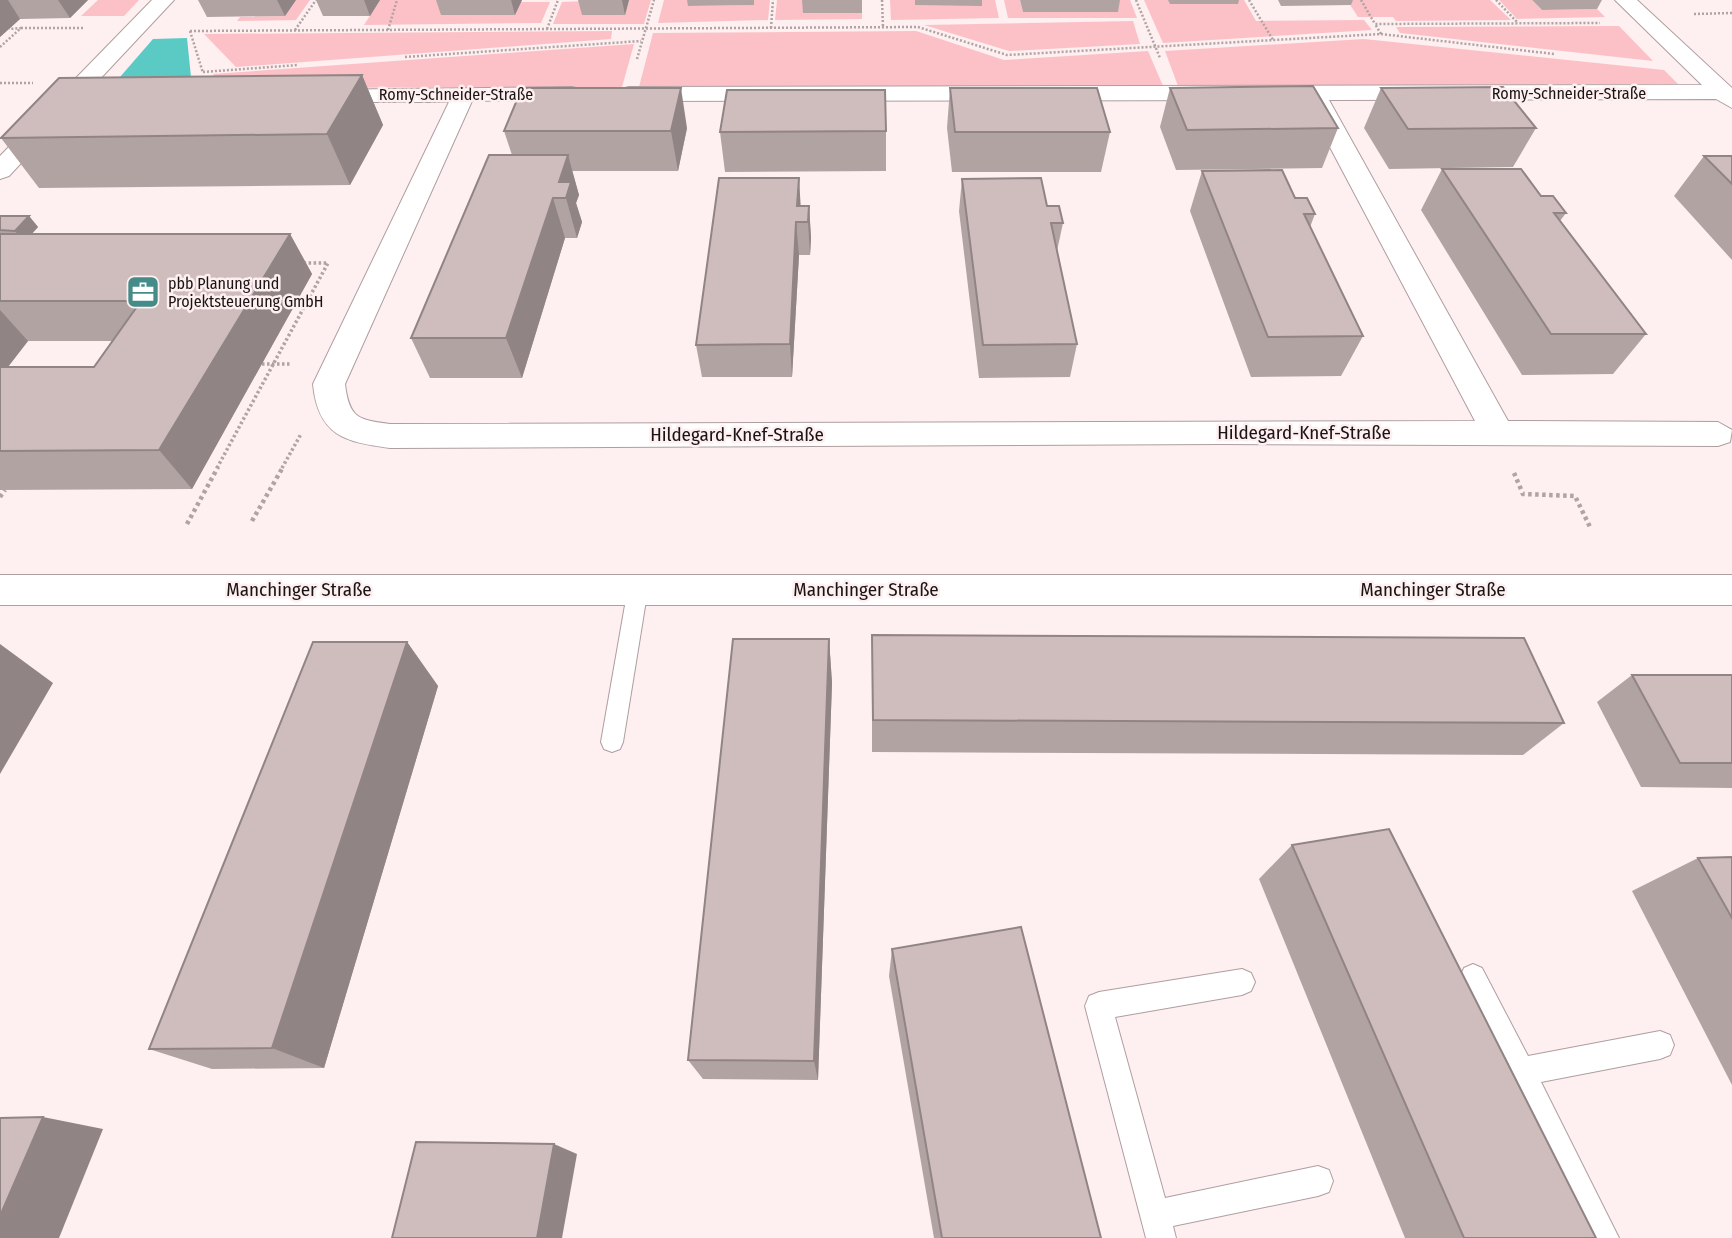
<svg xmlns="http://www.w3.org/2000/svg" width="1732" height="1238" font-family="'Fira Sans Condensed',sans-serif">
  <rect width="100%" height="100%" fill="#feeff0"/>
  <g fill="#fcc1c6">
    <polygon points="98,0 139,0 124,16 81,16"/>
    <polygon points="296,0 310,0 296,20 237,21 240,17 285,16"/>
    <polygon points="380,0 450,0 515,15 521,2 550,2 541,23 364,25"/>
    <polygon points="629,0 651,0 644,24 553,24 562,2 587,1 624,15"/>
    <polygon points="664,0 689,0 688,6 753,5 754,0 770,0 768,20 658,23"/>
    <polygon points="777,0 804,0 803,13 862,13 862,19 775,20"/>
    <polygon points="890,0 995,0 999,18 891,20"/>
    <polygon points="1004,0 1020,0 1023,12 1117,12 1114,0 1130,0 1137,18 1008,18"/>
    <polygon points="1144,0 1244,0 1256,21 1364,20 1372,30 1163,43"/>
    <polygon points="1347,0 1490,0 1511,20 1396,21 1393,17 1358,17"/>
    <polygon points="1499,0 1532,0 1542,10 1597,9 1605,17 1517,19"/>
    <polygon points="1133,21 1140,44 1009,51 924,25"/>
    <polygon points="1619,26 1653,61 1400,33 1396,27"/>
    <polygon points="612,31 611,39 236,67 204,34"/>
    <polygon points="916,31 1004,60 1148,51 1163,86 639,87 653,33"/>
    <polygon points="1364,39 1664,70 1678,84 1178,86 1165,51"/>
    <polygon points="634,44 622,87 218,88 213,74"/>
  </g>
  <polygon fill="#5bcac5" points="187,38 191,77 120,77 153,39"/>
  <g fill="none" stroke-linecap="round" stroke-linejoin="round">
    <defs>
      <g id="service">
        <polygon points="638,580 645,582 648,588 623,742 620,749 612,752 604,749 601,742 628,588 631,582"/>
        <polygon points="1473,964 1482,968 1528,1056 1660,1031 1670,1035 1674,1045 1670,1055 1660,1059 1541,1082 1619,1238 1588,1238 1464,986 1460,977 1464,968"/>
        <polygon points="1242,969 1251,973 1255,982 1251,991 1242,995 1115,1017 1165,1198 1318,1166 1329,1170 1333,1181 1329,1192 1318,1196 1173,1226 1176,1238 1146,1238 1085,1006 1089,996 1099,992"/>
      </g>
      <g id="minor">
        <polygon points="152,0 174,0 9,176 0,179 0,156"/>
        <path d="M1615 0H1637L1732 88V108L1716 99 1329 100 1508 421 1718 422 1732 430 1730 442 1718 446 1218 444 390 448C344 442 318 435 313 384L449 102H317L309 100 305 95 309 90 572 87 580 89 584 94 580 99 472 101 345 384C349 418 358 420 390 424L1475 421 1305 100 629 101 621 99 617 94 621 89 629 87 1702 85Z"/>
      </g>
      <rect id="secondary" x="0" y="575" width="1732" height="30"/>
    </defs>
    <use href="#service" stroke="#af9e9f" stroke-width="2"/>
    <use href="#minor" stroke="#af9e9f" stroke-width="2"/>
    <use href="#secondary" stroke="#af9e9f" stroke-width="2"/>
    <g stroke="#afa3a3" stroke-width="2.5" stroke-dasharray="2 2" stroke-linecap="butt">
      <polyline points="882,0 883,27"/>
      <polyline points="1136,0 1160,58"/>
      <polyline points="1249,0 1273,40"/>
      <polyline points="1361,0 1375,24"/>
      <polyline points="1496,0 1518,23"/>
      <polyline points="1694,14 1732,13"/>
      <polyline points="21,28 84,28"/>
      <polyline points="771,28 773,0"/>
      <polyline points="547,29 558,0"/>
      <polyline points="295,30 316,0"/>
      <polyline points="388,30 397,0"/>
      <polyline points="190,31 918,27 1007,55 1381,34 1375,24 1600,23"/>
      <polyline points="190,31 203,73"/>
      <polyline points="1381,34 1554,54"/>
      <polyline points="0,47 21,28 9,29"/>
      <polyline points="405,57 641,41"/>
      <polyline points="637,59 654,0"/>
      <polyline points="203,72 298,65"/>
      <polyline points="0,83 33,83"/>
    </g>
    <g stroke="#afa3a3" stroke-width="3.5" stroke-dasharray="2.5 2.5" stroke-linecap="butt">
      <polyline points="262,364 292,364"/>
      <polyline points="217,468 328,263 302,263"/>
      <polyline points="282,468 301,434"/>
    </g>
    <g stroke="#afa3a3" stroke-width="4.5" stroke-dasharray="3.5 3.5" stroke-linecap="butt">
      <polyline points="1514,473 1523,494 1575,496 1590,527"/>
      <polyline points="0,497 5,490"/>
      <polyline points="252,521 283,467"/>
      <polyline points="187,524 218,467"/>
    </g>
    <use href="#service" fill="#fff" fill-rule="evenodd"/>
    <use href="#minor" fill="#fff" fill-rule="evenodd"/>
    <use href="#secondary" fill="#fff" fill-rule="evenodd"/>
  </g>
  <g fill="#b2a3a3" fill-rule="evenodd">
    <polygon points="0,0 88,0 70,18 20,19 0,37"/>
    <polygon points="198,0 296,0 285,16 207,17"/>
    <polygon points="316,0 380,0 370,16 323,16"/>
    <polygon points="436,0 522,0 515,15 441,15"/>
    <polygon points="578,0 629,0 625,15 582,15"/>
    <polygon points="687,0 754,0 754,5 688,6"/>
    <polygon points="802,0 862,0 862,13 803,13"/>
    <polygon points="915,0 982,0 982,6 915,5"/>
    <polygon points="1020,0 1120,0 1118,12 1023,12"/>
    <polygon points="1168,0 1239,0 1238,4 1170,4"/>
    <polygon points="1278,0 1353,0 1351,5 1281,6"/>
    <polygon points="1532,0 1602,0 1597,9 1542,10"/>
    <polygon points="362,75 383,125 350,185 39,188 1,138"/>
    <polygon points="950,88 1110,132 1101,172 952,172 947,128"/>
    <polygon points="1170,88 1338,128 1322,168 1176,170 1160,127"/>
    <polygon points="1381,88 1536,128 1513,167 1389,169 1364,128"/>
    <polygon points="687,128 678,171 572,171 579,195 576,203 582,222 577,238 565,238 522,378 430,378 411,338 512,155 504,131"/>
    <polygon points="886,131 886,171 725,172 720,132"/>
    <polygon points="1704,156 1732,156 1732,260 1674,196"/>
    <polygon points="1442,169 1541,196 1566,213 1560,221 1646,334 1613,374 1522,375 1421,210"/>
    <polygon points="1202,171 1295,198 1315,214 1310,227 1363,336 1341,376 1251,377 1190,211"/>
    <polygon points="962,179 1047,206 1063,223 1057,251 1077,344 1070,377 979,378 959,211"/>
    <polygon points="801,206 809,206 811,238 810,255 799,255 792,377 702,377 696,345"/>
    <path d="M0 216H29L38 227 32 234H290L312 274 192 489 0 490ZM28 341H112L94 367H8Z"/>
    <polygon points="872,635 1564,723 1523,755 872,752"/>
    <polygon points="829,639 832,683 818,1080 703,1079 688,1060"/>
    <polygon points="407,642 438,686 324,1068 212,1069 149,1049"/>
    <polygon points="1632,675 1732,675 1732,788 1641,787 1597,702"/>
    <polygon points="1292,845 1596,1238 1405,1238 1259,879"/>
    <polygon points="1732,857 1732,1085 1632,891 1698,858"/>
    <polygon points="892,949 1101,1238 934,1238 889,976"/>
  </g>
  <g fill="#918485">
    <polygon points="0,0 8,0 20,19 0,37"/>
    <polygon points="58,0 88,0 70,18"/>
    <polygon points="277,0 296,0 285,16"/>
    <polygon points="364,0 380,0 370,16"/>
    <polygon points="511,0 522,0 515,15"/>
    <polygon points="622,0 629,0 625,15"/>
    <polygon points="362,75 383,125 350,185 327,134"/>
    <polygon points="681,88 687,128 678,171 671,131"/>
    <polygon points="568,155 579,195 576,203 582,222 577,238 566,198 559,182"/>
    <polygon points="799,178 801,211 797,206"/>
    <polygon points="553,198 565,238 522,378 506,338"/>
    <polygon points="809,206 811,238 810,255 808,222"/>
    <polygon points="29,216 38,227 24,242 15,231"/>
    <polygon points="796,222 799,255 792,377 790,344"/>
    <polygon points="290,234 312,274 192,489 159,450"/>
    <polygon points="0,310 28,341 0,377"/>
    <polygon points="829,639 832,683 818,1080 814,1061"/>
    <polygon points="407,642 438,686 324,1068 272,1048"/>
    <polygon points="0,644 53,683 0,774"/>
    <polygon points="43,1117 103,1129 59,1238 0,1238 0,1216"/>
    <polygon points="554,1144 577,1154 562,1238 537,1238"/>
  </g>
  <g fill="#cfbdbe" stroke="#918485" stroke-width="2">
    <polygon points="362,75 327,134 1,138 59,78"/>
    <polygon points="1313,86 1338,128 1187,130 1170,88"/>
    <polygon points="1503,87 1536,128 1408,129 1381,88"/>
    <polygon points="522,88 681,88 671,131 504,131"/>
    <polygon points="950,88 1097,88 1110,132 955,132"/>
    <polygon points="727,90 885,90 886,131 720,132"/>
    <polygon points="489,155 568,155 559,182 571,182 566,198 553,198 506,338 411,338"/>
    <polygon points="1704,156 1732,156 1732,184"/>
    <polygon points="1442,169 1521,169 1541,196 1553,196 1566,213 1554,213 1646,334 1551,334"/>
    <polygon points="1282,170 1295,198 1307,198 1315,214 1304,214 1363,336 1268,337 1202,171"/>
    <polygon points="719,178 799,178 797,206 809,206 808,222 796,222 790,344 696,345"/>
    <polygon points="1041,178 1047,206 1059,206 1063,223 1051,223 1077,344 983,345 962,179"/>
    <polygon points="0,216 29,216 15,231 0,230"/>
    <polygon points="0,234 290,234 159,450 0,451 0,367 94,367 141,301 0,301"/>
    <polygon points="872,635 1524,638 1564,723 873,720"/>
    <polygon points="733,639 829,639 814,1061 688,1060"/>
    <polygon points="313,642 407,642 272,1048 149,1049"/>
    <polygon points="1632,675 1732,675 1732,763 1680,763"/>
    <polygon points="1389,829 1596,1238 1464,1238 1292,845"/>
    <polygon points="1732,857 1732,918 1698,858"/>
    <polygon points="1021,927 1101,1238 942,1238 892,949"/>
    <polygon points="43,1117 0,1216 0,1118"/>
    <polygon points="416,1142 554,1144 537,1238 392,1238"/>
  </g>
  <defs>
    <symbol id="office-square" viewBox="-11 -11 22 22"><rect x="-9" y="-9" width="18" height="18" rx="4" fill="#458c89" stroke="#feeff0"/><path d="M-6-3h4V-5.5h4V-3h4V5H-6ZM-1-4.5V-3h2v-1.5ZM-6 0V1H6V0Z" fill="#fff"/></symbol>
  </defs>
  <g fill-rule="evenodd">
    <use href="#office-square" x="124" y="273" width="38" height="38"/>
  </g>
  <g text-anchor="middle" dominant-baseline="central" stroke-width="5" stroke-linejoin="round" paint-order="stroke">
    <g font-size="16" fill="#1a1414" stroke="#feeff0">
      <text x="1569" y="93">Romy-Schneider-Straße</text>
      <text x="456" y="94">Romy-Schneider-Straße</text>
    </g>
    <g font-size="16" fill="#1a1414" stroke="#feeff0" text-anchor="start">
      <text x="168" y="283">pbb Planung und<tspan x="168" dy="18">Projektsteuerung GmbH</tspan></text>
    </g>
    <g font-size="19" fill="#1a1414" stroke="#feeff0">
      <text x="1304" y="432">Hildegard-Knef-Straße</text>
      <text x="737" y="434">Hildegard-Knef-Straße</text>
      <text x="299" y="589">Manchinger Straße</text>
      <text x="866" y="589">Manchinger Straße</text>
      <text x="1433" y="589">Manchinger Straße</text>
    </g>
  </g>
</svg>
